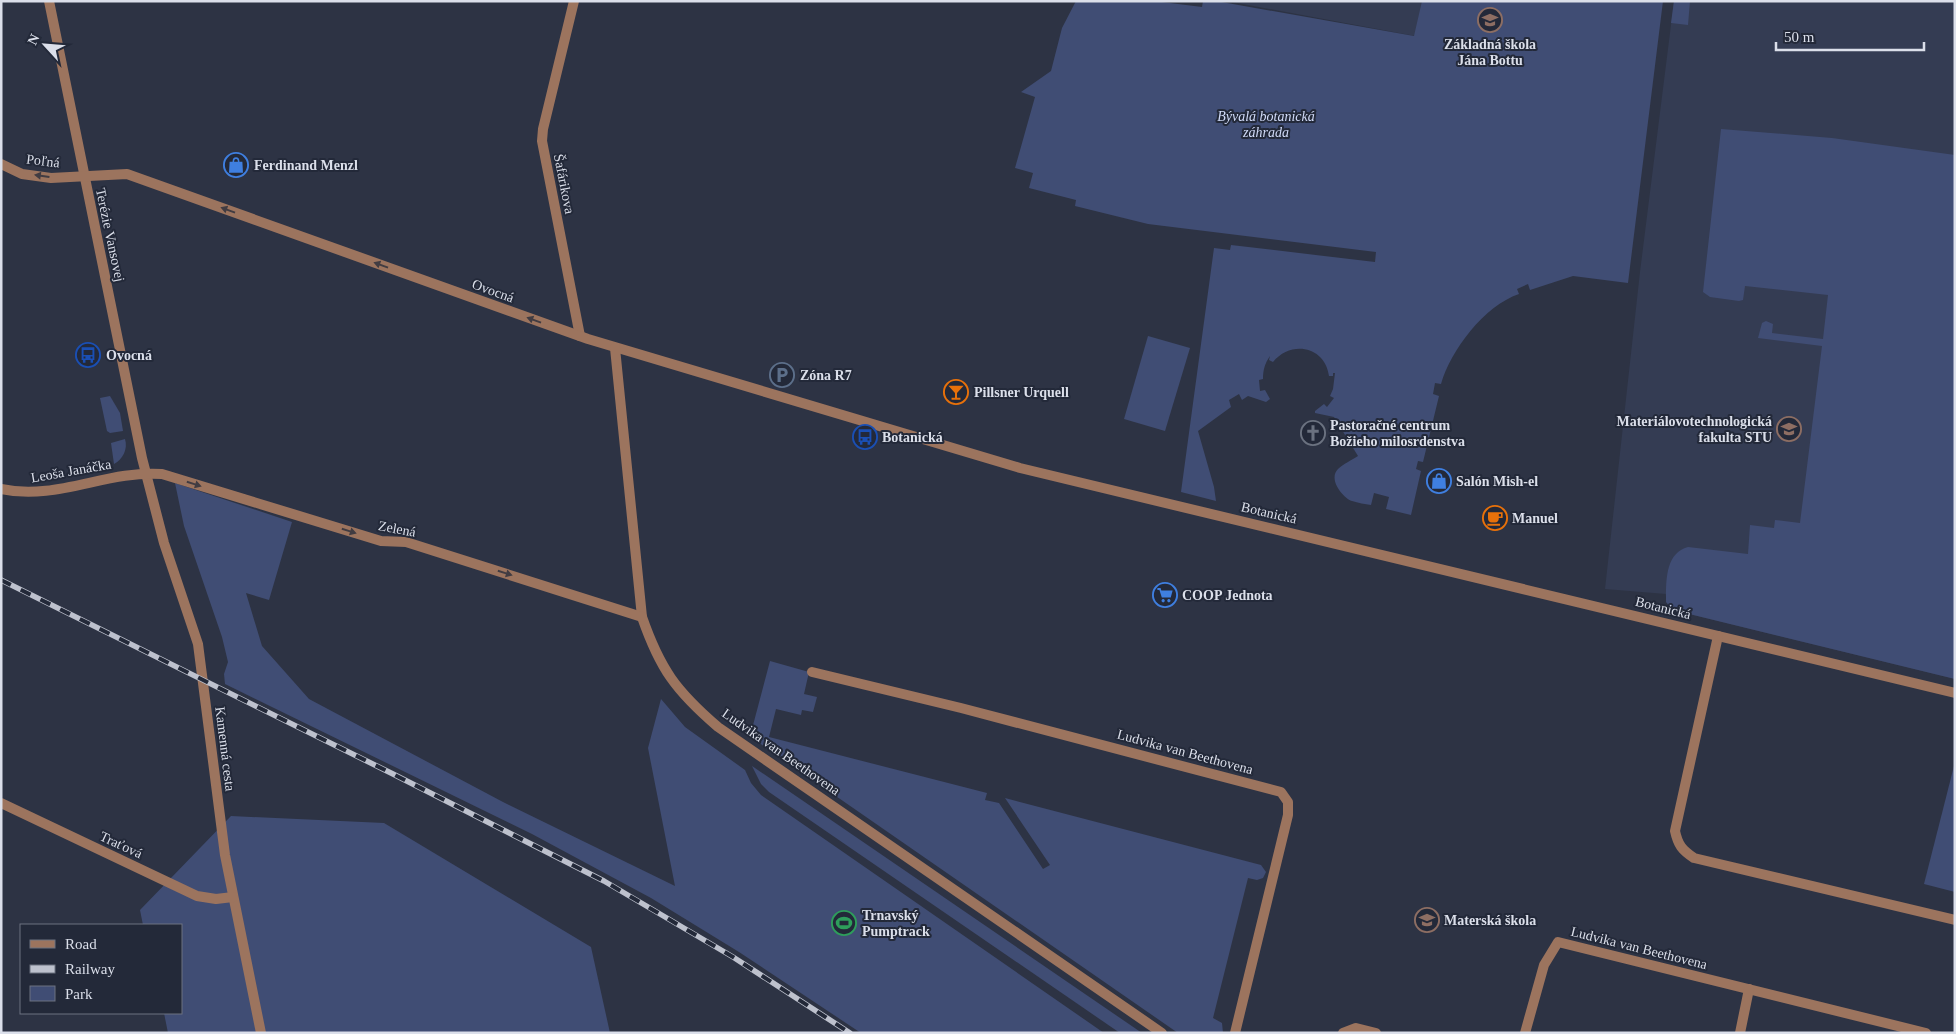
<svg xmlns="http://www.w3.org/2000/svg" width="1956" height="1034" font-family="Georgia,serif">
  <rect width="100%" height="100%" fill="#2d3344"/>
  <g fill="#343c53">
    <polygon points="1227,1 1663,1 1415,36"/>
    <polygon points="1674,1 1955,1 1955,679 1673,610 1666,602 1666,594 1605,589 1640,272"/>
  </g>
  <g fill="#404d74">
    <path d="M1076 1H1154L1202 7 1203 1H1216L1414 36 1422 1H1663L1628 283 1573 276 1530 290 1528 284 1517 289 1519 294C1484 306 1451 350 1441 384L1435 383 1433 394 1439 396 1423 462 1418 461 1416 469 1421 471 1411 515 1386 509 1389 497 1374 493 1371 505C1365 504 1358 503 1352 501 1342 497 1328 479 1338 469 1343 464 1352 460 1358 456L1334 417 1315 413V411L1324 404 1327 407 1334 398 1330 396 1333 389 1335 373H1333V376H1329C1325 346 1291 340 1273 362L1269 360 1270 356C1265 363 1263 370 1263 379L1259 380 1260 391 1265 390 1270 399 1266 402 1248 396 1242 400 1239 394 1229 400 1231 407 1198 431 1214 487 1216 501 1181 492 1214 248 1230 250 1231 245 1375 262 1376 252 1148 224 1075 206 1076 200 1029 188 1033 173 1015 168 1035 97 1021 92 1051 71 1062 28Z"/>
    <polygon points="1674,1 1690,1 1688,25 1671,23"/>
    <path d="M1721 129 1832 138 1955 155V679L1673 610 1666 602C1666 582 1665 553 1688 547L1748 554 1750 525 1774 528 1775 520 1800 523 1822 346 1758 338 1762 323 1766 321 1773 324 1772 333 1823 339 1828 295 1745 286 1743 300 1739 301 1710 297 1703 292Z"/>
    <polygon points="1148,336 1190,348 1165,431 1124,419"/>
    <polygon points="110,396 120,413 123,431 110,433 107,431 100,398"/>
    <path d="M125 439C128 449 123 459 114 464L111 443Z"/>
    <polygon points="175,483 292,522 269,600 246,593 262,646 309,699 503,802 675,886 648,748 661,699 685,727 745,770 751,783 761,795 1104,1033 861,1033 739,952 651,898 532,834 225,684 224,674 228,662 222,637 184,526"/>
    <polygon points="770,661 809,672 804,694 817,697 813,712 802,710 801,715 776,709 769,737 987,793 985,800 999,803 1043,869 1050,865 1005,798 1261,865 1266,872 1263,878 1257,880 1248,878 1213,1018 1222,1023 1223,1033 1178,1033 755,740 752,735 752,729"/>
    <polygon points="1955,762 1955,892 1924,884"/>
    <polygon points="752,766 1142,1033 1120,1033 769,792 761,784"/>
    <polygon points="231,816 384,823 591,947 610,1033 168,1033 164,1013 181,1013 181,925 143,925 140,910"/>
  </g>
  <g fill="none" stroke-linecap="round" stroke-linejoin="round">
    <g stroke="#9c745e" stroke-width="10">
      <polyline points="49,1 142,458 164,543 198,644 225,855 261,1033"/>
      <polyline points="574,1 543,129 542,141 580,336"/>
      <polyline points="1,164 22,174 51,178 127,174 588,339 1020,468 1955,693"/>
      <path d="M615 348 642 617C660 669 676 691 718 727L1162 1033"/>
      <path d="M1 489C57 501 106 470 162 474L381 541 406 542 642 617"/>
      <path d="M1718 636 1675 831C1678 845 1682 850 1694 858L1955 920"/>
      <polyline points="812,672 961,708 1281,792 1288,802 1288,815 1235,1033"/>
      <polyline points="1,803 197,896 216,899 233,897"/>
      <polyline points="1343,1033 1356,1028 1376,1033"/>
      <polyline points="1525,1033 1544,965 1558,942 1926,1033"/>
      <polyline points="1740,1033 1749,989"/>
    </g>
    <defs>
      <polyline id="rail" points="1,580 393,774 604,881 733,957 850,1033"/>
    </defs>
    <use href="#rail" stroke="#bdc1cd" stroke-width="5.5"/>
    <use href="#rail" stroke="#232939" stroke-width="4" stroke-dasharray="11" stroke-linecap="butt"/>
  </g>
  <defs><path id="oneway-solid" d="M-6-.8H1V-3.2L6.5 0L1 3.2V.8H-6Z" transform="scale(1.25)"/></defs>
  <g fill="#413c42">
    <use href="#oneway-solid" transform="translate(42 176) rotate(-172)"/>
    <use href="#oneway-solid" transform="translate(228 210) rotate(-160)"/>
    <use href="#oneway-solid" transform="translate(381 265) rotate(-160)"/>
    <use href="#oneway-solid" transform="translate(534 320) rotate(-160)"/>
    <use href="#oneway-solid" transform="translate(194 484) rotate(17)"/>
    <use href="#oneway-solid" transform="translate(349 531) rotate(17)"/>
    <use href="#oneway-solid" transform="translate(505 573) rotate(17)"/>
  </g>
  <defs>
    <symbol id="school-ring" viewBox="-11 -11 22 22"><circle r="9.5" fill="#232939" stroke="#8d6e63" stroke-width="1.5"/><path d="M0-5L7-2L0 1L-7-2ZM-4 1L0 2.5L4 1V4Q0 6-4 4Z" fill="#8d6e63"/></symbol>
    <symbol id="shop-ring" viewBox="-11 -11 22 22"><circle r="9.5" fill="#232939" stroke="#3f7fe0" stroke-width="1.5"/><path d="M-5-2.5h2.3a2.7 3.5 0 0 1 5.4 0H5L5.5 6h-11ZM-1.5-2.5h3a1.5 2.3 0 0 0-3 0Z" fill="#3f7fe0"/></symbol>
    <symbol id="bus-ring" viewBox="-11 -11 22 22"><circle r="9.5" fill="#232939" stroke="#1a4fb4" stroke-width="1.5"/><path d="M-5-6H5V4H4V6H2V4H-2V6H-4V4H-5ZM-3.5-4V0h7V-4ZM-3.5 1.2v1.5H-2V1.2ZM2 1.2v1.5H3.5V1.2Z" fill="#1a4fb4"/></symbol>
    <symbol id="parking-ring" viewBox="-11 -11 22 22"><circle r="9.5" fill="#232939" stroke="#5c6f8a" stroke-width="1.5"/><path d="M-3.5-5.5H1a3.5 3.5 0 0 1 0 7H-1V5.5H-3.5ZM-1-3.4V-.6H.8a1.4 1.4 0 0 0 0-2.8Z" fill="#5c6f8a"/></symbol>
    <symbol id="bar-ring" viewBox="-11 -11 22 22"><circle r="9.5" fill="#232939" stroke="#e8710a" stroke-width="1.5"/><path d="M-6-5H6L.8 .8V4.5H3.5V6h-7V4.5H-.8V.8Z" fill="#e8710a"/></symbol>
    <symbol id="university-ring" viewBox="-11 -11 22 22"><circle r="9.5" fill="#232939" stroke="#8d6e63" stroke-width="1.5"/><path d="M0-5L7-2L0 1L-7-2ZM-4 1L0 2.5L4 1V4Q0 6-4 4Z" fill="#8d6e63"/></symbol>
    <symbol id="church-ring" viewBox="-11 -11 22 22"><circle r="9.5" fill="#232939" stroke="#6b7280" stroke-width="1.5"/><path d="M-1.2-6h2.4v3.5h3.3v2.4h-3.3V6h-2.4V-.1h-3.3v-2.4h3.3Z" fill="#6b7280"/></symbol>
    <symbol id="cafe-ring" viewBox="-11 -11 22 22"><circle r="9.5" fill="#232939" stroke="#e8710a" stroke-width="1.5"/><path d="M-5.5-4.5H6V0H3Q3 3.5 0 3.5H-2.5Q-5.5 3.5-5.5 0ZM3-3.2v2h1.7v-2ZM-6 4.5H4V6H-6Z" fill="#e8710a"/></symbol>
    <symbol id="supermarket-ring" viewBox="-11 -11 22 22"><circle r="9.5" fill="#232939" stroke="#3f7fe0" stroke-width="1.5"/><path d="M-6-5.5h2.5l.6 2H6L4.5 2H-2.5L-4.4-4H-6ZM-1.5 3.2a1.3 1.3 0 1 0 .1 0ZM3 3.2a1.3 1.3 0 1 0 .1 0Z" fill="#3f7fe0"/></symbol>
    <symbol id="stadium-ring" viewBox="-11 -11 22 22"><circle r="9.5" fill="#232939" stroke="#2e9e5b" stroke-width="1.5"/><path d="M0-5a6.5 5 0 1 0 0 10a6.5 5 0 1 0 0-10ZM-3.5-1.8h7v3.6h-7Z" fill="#2e9e5b"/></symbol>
  </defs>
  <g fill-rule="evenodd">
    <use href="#school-ring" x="1476" y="6" width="28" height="28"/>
    <use href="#shop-ring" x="222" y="151" width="28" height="28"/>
    <use href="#bus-ring" x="74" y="341" width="28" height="28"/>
    <use href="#parking-ring" x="768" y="361" width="28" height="28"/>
    <use href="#bar-ring" x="942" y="378" width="28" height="28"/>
    <use href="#university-ring" x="1775" y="415" width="28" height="28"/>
    <use href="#church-ring" x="1299" y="419" width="28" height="28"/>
    <use href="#bus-ring" x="851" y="423" width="28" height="28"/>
    <use href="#shop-ring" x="1425" y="467" width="28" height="28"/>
    <use href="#cafe-ring" x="1481" y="504" width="28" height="28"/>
    <use href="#supermarket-ring" x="1151" y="581" width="28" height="28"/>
    <use href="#school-ring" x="1413" y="906" width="28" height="28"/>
    <use href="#stadium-ring" x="830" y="909" width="28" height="28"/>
  </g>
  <g text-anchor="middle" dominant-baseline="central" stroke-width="4" stroke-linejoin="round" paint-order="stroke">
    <g font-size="14" font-weight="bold" fill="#dbdfea" stroke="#232939" text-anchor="start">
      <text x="1490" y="44" text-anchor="middle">Základná škola<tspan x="1490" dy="16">Jána Bottu</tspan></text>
      <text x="254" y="165">Ferdinand Menzl</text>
      <text x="106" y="355">Ovocná</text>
      <text x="800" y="375">Zóna R7</text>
      <text x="974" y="392">Pillsner Urquell</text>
      <text x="1772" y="421" text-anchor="end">Materiálovotechnologická<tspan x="1772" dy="16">fakulta STU</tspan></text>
      <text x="1330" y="425">Pastoračné centrum<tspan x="1330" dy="16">Božieho milosrdenstva</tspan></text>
      <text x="882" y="437">Botanická</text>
      <text x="1456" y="481">Salón Mish-el</text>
      <text x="1512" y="518">Manuel</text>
      <text x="1182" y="595">COOP Jednota</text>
      <text x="862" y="915">Trnavský<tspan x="862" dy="16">Pumptrack</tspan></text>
      <text x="1444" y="920">Materská škola</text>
    </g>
    <g font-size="14" font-style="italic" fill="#d0daf7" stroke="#232939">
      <text x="1266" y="116">Bývalá botanická<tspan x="1266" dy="16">záhrada</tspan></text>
    </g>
    <g font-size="14" fill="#dbdfea" stroke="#232939">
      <text transform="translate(43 161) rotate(7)">Poľná</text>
      <text transform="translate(564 184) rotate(79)">Šafárikova</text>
      <text transform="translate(110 235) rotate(78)">Terézie Vansovej</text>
      <text transform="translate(493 291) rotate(20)">Ovocná</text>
      <text transform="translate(71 471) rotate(-10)">Leoša Janáčka</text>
      <text transform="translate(1269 513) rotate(13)">Botanická</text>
      <text transform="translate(397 529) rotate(10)">Zelená</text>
      <text transform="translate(1663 608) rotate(14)">Botanická</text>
      <text transform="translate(225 749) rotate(83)">Kamenná cesta</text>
      <text transform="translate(781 752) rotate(35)">Ludvika van Beethovena</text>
      <text transform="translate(1185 752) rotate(15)">Ludvika van Beethovena</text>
      <text transform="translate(121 845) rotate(25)">Traťová</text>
      <text transform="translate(1639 948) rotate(14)">Ludvika van Beethovena</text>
    </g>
  </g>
  <rect width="1956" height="1034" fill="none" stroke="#dbdfea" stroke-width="5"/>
  <rect x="20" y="924" width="162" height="90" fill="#232939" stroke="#6d7280"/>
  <rect x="30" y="940" width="25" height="8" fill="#9c745e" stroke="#6d7280"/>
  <text x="65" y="949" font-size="15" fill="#dbdfea">Road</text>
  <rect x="30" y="965" width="25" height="8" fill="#bdc1cd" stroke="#6d7280"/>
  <text x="65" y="974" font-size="15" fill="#dbdfea">Railway</text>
  <rect x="30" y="986" width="25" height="15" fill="#404d74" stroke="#6d7280"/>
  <text x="65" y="999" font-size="15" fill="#dbdfea">Park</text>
  <g transform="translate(45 45) rotate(296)" stroke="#232939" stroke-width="4" paint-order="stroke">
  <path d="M0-4L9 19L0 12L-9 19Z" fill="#dbdfea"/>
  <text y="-8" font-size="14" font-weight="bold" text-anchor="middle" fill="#dbdfea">N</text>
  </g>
  <path d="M1776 42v8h148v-8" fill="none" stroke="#dbdfea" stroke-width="2.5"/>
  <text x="1784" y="42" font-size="15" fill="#dbdfea" stroke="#232939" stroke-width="4" paint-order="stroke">50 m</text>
</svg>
